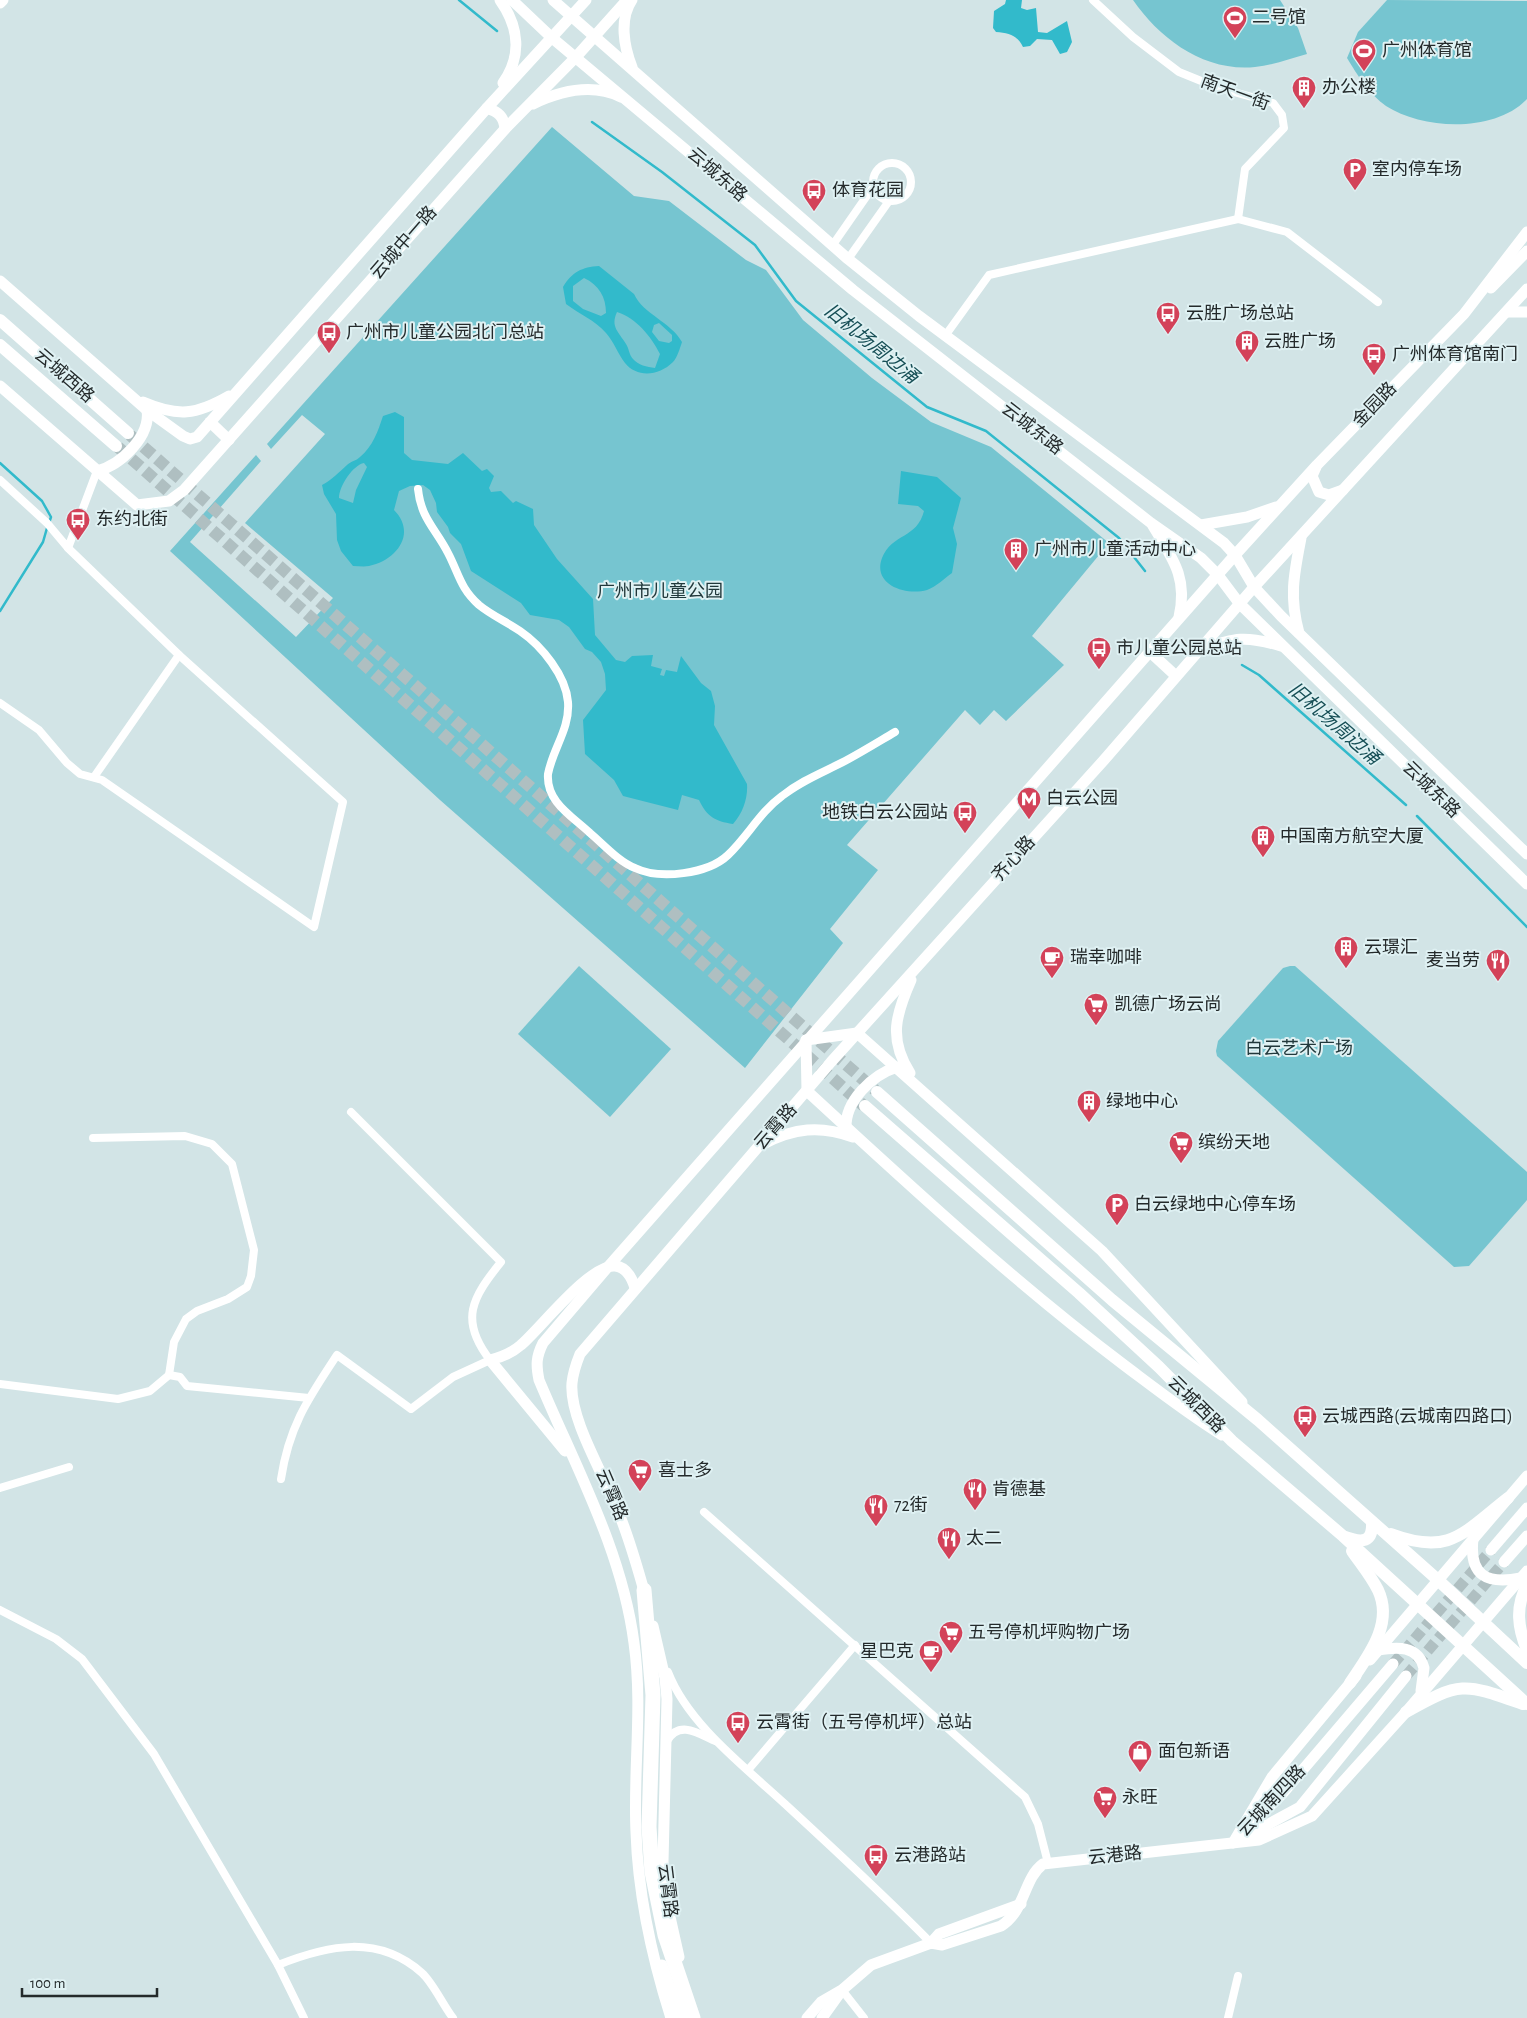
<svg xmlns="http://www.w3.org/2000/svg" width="1527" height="2018" font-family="'Alegreya Sans','Noto Sans SC',sans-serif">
  <rect width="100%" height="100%" fill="#d2e4e6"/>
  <g fill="#76c5d0">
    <path d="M1133 0H1280L1298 28 1307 54C1289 59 1273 65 1255 67 1204 72 1160 39 1133 0Z"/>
    <path d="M1387 0 1527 1V99C1495 133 1423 130 1386 106 1369 94 1358 76 1347 58L1358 32Z"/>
    <polygon points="552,127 634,196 669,201 746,260 766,270 803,320 872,378 931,422 991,447 1109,543 1032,636 1064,665 1006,721 994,710 980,725 965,710 847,845 878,870 830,929 843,943 745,1068 440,800 170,551 256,455 261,461 190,542 296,637 333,598 245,523 325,434 302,415 271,449 267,444"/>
    <polygon points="579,966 671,1049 610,1117 518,1034"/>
    <polygon points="1290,966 1295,966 1527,1172 1527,1200 1469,1266 1454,1267 1217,1056 1216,1051 1218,1041 1283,968"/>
  </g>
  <g fill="#32bacb" fill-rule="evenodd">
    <path d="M1006 0H1022L1021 8 1027 10 1036 8 1038 32 1047 33 1067 21 1072 42 1067 52 1060 54 1052 40 1037 39 1030 46 1023 47C1017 35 1009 33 996 32L993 28 994 11 1005 4Z"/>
    <path d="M599 266 634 294C643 314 671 322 682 342 680 348 677 358 673 362 659 376 637 378 625 363 618 354 614 342 606 333 595 320 579 314 566 304L563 287C572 272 582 267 599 266ZM584 278C599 285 606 297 606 313L601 316 583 309 573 301V286ZM617 312C636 318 651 336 660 354L655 368C647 367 638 365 633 359 629 355 629 348 626 344 619 332 610 327 617 312ZM659 323 672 335V341L669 343 659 341 652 332 654 325Z"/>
    <path d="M395 412 404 417V453L412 460 448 464 463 453 482 471 487 469 494 476 489 488 491 492 501 491 513 503 516 501 533 509 534 525 557 559 593 599 595 635 616 660 625 662 632 656 653 655 651 666 662 669 660 675 664 676 666 670 677 672 681 656 701 683 711 691 715 706 714 725 747 784C748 798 743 813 733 824 715 821 707 817 699 800L682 795 678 810 623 796 614 780 585 754 583 720 606 690 605 674 601 662 592 652 585 649 569 627 559 620 530 615 521 603 471 571 461 544 450 533 448 527 437 512 436 503 430 490 423 485 410 486 399 491 394 510C417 533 397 560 369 566 364 567 358 566 353 566L341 551 337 540 336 514 324 494 322 485C332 480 339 472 347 465 351 461 356 461 360 457 373 446 378 431 383 416ZM364 463 367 467 356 490 353 503 339 498C339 486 353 465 364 463Z"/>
    <path d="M901 471 937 477 961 498 953 528 957 544 952 573C945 578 936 587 927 590 906 596 872 585 882 558 892 533 917 539 924 511L918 506 898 504Z"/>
  </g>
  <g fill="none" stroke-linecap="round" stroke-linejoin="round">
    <g stroke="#32bacb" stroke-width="2.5">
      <polyline points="459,0 497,31"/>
      <polyline points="592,122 662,172 755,245 796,301 927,407 986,431 1119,538 1145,571"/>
      <polyline points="0,463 42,501 51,517 49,523"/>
      <polyline points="0,611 43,542 47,528"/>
      <polyline points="1242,665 1259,675 1406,805"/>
      <polyline points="1417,816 1527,927"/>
    </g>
    <g stroke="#afbfc1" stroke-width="11" stroke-dasharray="11 5.5" stroke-linecap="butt">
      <polyline points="1393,1664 1491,1550"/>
      <polyline points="1406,1676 1504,1562"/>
    </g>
    <g stroke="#afbfc1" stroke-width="12" stroke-dasharray="12 6" stroke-linecap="butt">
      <polyline points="130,435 875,1090"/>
      <polyline points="118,447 864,1106"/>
    </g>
    <g stroke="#fff" stroke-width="8">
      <polyline points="1093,0 1133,37 1179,72 1216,87 1273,103 1282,115 1284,128 1245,169 1238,219"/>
      <circle cx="892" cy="182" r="19"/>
      <polyline points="832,246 873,187"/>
      <polyline points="848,259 889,201"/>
      <polyline points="945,336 989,275 1238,219 1287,232 1378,302"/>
      <polyline points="0,480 47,523 68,548 97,471"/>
      <path d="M418 489C421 519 436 529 448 553 459 574 460 588 479 605 491 615 507 622 520 631 542 646 566 676 568 702 570 729 553 748 548 774 546 802 572 816 590 833 603 844 619 862 635 868 660 880 708 874 728 855 748 836 760 812 782 796 802 780 824 772 845 761 862 752 878 742 895 732"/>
      <polyline points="0,703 39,730 67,763 80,774 102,780 314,927 343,802 179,655 68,548"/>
      <polyline points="94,777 179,655"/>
      <polyline points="169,1375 180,1377 187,1386 309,1398"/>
      <polyline points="0,1384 118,1399 150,1391 169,1375 174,1342 186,1319 197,1311 228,1299 247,1287 251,1276 254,1250 232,1164 212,1144 185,1136 93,1138"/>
      <path d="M281 1479C289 1426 308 1399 337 1355L411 1409 453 1377 490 1360C459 1320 472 1298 501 1262L351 1112"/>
      <polyline points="0,1488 69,1467"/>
      <polyline points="704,1512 1025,1797 1038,1824 1048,1863"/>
      <polyline points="0,1610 56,1639 82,1659 154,1754 278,1965 304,2018"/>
      <path d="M668 1672C688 1724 745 1767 785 1804 835 1850 884 1895 931 1943"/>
      <path d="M667 1741C679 1720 698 1733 715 1741"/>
      <polyline points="748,1770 855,1645"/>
      <path d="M278 1965C328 1945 378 1934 422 1973 433 1983 443 2005 453 2018"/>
      <polyline points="842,1990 864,2018"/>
      <polyline points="1228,2018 1238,1976"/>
    </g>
    <g stroke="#fff" stroke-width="11">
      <path d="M500 0C519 27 522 56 503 83"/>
      <polyline points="512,0 551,37 853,290 1151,523 1201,558 1218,575 1239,603 1527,884"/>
      <polyline points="553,0 848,259 919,316 1224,543 1235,555 1254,587 1281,616 1527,854"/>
      <path d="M632 0C619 19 624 47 632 67"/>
      <polyline points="0,3 3,0"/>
      <path d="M533 104C560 91 592 83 621 97"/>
      <path d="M487 108C498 112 504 116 505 129"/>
      <polyline points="0,281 147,410 183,436 190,439 197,437 487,108 586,0"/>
      <polyline points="1491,288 1527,251"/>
      <polyline points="1507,312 1527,312"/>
      <polyline points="0,386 137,505 169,501 184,490 505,129 576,57 627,0"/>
      <path d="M143 402C178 417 196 415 229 396"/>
      <polyline points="210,422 229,440"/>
      <polyline points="1316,467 1312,476 1319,492 1329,495 1343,490"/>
      <path d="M97 471C121 465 151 436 147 410"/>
      <polyline points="1201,525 1247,517 1276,507"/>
      <path d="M1153 526C1173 559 1188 578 1179 617"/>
      <path d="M1299 633C1289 597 1294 574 1301 538"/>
      <path d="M1200 649C1235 638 1245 635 1281 646"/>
      <polyline points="1150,652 1176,676"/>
      <polyline points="806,1040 857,1033 1102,1251 1242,1402"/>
      <path d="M806 1040 807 1091C909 1185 1013 1281 1124 1365 1156 1389 1188 1414 1222 1435"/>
      <path d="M910 1073C888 1039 896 1014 911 980"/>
      <path d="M846 1128C845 1101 872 1075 897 1067"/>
      <path d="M763 1144C794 1128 820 1125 853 1137"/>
      <path d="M565 1451 490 1360C502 1357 512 1353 521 1345 540 1329 590 1264 615 1266 627 1267 632 1278 635 1288"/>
      <path d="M1473 1539C1469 1575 1486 1585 1521 1578"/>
      <polyline points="1491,1550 1527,1508"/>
      <polyline points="1504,1562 1527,1536"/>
      <path d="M646 1598C638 1569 630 1540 618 1511 605 1476 569 1419 572 1383 573 1373 576 1364 580 1354L831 1062 1104 760 1254 587 1527 289"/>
      <polyline points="653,1626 665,1678 667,1699 663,1862 668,1908 679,1957"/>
      <path d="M1378 1650C1397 1647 1418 1645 1424 1668L1421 1691"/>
      <polyline points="1370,1660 1527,1476"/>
      <polyline points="1245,1831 1283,1793 1393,1664"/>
      <polyline points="1239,1840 1300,1807 1406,1676"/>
      <polyline points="1233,1843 1272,1777 1356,1676"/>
      <polyline points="931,1943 939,1934 1021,1904"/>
      <polyline points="662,1965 681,2018"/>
      <path d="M671 2018C652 1958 638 1895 636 1832 633 1769 643 1707 634 1643 622 1550 575 1466 539 1380 536 1365 536 1357 543 1343L607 1268 1235 555 1317 465 1464 314 1527 232"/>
      <polyline points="807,2018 821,2002 840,1991"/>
      <path d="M822 2018 842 1990 871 1965 931 1943 942 1945 1001 1926C1026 1910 1023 1879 1043 1864L1259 1840 1312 1816 1406 1712 1527 1571"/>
    </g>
    <g stroke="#fff" stroke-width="12">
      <polyline points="0,320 128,433"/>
      <polyline points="0,345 116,446"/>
      <polyline points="877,1092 1112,1300 1258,1420 1438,1580 1527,1663"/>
      <polyline points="865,1106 1079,1293 1159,1367 1232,1441 1343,1536 1527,1704"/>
      <path d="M1391 1534C1450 1556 1463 1533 1508 1498"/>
      <path d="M1345 1537C1362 1543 1373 1543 1372 1522"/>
      <path d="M1527 1585C1515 1607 1518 1628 1527 1650"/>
      <path d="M1350 1683C1368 1656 1394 1624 1378 1590 1371 1576 1361 1564 1352 1551"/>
      <path d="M1406 1712C1461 1681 1464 1683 1523 1704"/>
    </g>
    <polyline stroke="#fff" stroke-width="15" points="644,1590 653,1695 649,1827 652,1872 665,1935 693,2018"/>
  </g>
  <defs>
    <symbol id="stadium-pin" viewBox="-11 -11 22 30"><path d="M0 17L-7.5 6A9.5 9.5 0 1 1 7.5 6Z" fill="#d34259" stroke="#dff1f3"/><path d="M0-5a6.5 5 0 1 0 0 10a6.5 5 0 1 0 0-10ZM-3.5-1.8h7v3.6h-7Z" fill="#fff"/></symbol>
    <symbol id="building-pin" viewBox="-11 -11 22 30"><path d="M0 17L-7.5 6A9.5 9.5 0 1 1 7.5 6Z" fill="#d34259" stroke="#dff1f3"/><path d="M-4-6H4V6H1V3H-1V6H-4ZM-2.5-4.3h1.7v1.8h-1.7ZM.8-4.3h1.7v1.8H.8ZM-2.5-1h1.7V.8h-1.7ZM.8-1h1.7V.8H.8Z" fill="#fff"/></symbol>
    <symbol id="parking-pin" viewBox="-11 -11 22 30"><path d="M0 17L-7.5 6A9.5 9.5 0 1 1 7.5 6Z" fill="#d34259" stroke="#dff1f3"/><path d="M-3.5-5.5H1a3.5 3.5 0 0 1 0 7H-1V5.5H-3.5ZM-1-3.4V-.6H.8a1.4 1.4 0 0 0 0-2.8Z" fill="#fff"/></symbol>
    <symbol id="bus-pin" viewBox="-11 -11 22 30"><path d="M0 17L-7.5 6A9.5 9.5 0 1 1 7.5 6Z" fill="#d34259" stroke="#dff1f3"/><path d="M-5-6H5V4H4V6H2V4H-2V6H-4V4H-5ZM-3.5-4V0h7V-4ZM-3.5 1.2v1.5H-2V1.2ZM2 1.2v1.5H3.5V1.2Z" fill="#fff"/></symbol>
    <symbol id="metro-pin" viewBox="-11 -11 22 30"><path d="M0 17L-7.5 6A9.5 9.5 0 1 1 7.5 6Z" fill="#d34259" stroke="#dff1f3"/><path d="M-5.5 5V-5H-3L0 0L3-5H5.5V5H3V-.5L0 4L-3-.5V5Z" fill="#fff"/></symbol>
    <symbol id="cafe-pin" viewBox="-11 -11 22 30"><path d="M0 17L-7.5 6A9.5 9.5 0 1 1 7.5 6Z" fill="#d34259" stroke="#dff1f3"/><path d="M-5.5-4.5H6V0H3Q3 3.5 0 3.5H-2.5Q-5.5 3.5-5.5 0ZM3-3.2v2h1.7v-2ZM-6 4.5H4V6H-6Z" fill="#fff"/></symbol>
    <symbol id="restaurant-pin" viewBox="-11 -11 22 30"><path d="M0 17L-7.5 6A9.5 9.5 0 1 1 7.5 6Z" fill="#d34259" stroke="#dff1f3"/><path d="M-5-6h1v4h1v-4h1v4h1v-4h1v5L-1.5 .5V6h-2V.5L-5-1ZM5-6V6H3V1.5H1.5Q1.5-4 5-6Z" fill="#fff"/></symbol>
    <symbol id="supermarket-pin" viewBox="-11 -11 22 30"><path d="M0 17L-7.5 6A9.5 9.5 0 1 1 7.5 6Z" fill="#d34259" stroke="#dff1f3"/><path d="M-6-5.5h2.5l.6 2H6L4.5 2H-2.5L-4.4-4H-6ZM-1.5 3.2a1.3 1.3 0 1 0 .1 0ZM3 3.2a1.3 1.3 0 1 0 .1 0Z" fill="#fff"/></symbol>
    <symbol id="shop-pin" viewBox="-11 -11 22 30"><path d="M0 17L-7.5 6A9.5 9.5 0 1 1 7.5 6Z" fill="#d34259" stroke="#dff1f3"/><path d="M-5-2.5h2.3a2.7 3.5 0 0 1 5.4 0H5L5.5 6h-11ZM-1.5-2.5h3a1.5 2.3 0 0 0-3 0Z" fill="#fff"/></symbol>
  </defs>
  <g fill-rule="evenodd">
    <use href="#stadium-pin" x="1221" y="4" width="28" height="38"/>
    <use href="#stadium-pin" x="1350" y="37" width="28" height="38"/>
    <use href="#building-pin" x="1290" y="74" width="28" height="38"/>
    <use href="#parking-pin" x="1341" y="156" width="28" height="38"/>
    <use href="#bus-pin" x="800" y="177" width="28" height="38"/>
    <use href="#bus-pin" x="1154" y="300" width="28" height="38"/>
    <use href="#bus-pin" x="315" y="319" width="28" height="38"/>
    <use href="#building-pin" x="1233" y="328" width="28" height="38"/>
    <use href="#bus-pin" x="1360" y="341" width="28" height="38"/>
    <use href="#bus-pin" x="64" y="506" width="28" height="38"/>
    <use href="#building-pin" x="1002" y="536" width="28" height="38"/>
    <use href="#bus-pin" x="1085" y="635" width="28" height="38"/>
    <use href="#metro-pin" x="1015" y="785" width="28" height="38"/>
    <use href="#bus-pin" x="951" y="799" width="28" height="38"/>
    <use href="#building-pin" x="1249" y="823" width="28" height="38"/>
    <use href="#building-pin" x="1332" y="934" width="28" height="38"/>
    <use href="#cafe-pin" x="1038" y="944" width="28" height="38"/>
    <use href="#restaurant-pin" x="1484" y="947" width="28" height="38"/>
    <use href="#supermarket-pin" x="1082" y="991" width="28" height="38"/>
    <use href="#building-pin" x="1075" y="1088" width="28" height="38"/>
    <use href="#supermarket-pin" x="1167" y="1129" width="28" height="38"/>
    <use href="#parking-pin" x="1103" y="1191" width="28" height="38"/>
    <use href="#bus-pin" x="1291" y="1403" width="28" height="38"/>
    <use href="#supermarket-pin" x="626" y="1457" width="28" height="38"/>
    <use href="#restaurant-pin" x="961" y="1476" width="28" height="38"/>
    <use href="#restaurant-pin" x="862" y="1492" width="28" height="38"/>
    <use href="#restaurant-pin" x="935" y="1525" width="28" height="38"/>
    <use href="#supermarket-pin" x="937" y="1619" width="28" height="38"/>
    <use href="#cafe-pin" x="917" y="1638" width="28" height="38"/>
    <use href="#bus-pin" x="724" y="1709" width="28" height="38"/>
    <use href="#shop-pin" x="1126" y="1738" width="28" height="38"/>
    <use href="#supermarket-pin" x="1091" y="1784" width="28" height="38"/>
    <use href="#bus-pin" x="862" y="1842" width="28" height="38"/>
  </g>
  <g text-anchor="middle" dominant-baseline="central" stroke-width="4" stroke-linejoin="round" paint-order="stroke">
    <g font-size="18" fill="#242a2b" stroke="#dff1f3" text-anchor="start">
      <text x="1252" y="18">二号馆</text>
      <text x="1382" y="51">广州体育馆</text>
      <text x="1322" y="88">办公楼</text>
      <text x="1372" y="170">室内停车场</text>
      <text x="832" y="191">体育花园</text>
      <text x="1186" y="314">云胜广场总站</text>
      <text x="346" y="333">广州市儿童公园北门总站</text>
      <text x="1264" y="342">云胜广场</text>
      <text x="1392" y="355">广州体育馆南门</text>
      <text x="96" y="520">东约北街</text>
      <text x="1034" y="550">广州市儿童活动中心</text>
      <text x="1116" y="649">市儿童公园总站</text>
      <text x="1046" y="799">白云公园</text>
      <text x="948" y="813" text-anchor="end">地铁白云公园站</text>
      <text x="1280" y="837">中国南方航空大厦</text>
      <text x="1364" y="948">云璟汇</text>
      <text x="1070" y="958">瑞幸咖啡</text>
      <text x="1480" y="961" text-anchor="end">麦当劳</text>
      <text x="1114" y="1005">凯德广场云尚</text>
      <text x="1106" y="1102">绿地中心</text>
      <text x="1198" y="1143">缤纷天地</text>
      <text x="1134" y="1205">白云绿地中心停车场</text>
      <text x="1322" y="1417">云城西路(云城南四路口)</text>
      <text x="658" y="1471">喜士多</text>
      <text x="992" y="1490">肯德基</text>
      <text x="894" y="1506">72街</text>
      <text x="966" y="1539">太二</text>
      <text x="968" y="1633">五号停机坪购物广场</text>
      <text x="914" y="1652" text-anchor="end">星巴克</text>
      <text x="756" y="1723">云霄街（五号停机坪）总站</text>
      <text x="1158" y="1752">面包新语</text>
      <text x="1122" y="1798">永旺</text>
      <text x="894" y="1856">云港路站</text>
    </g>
    <g font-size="18" fill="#242a2b" stroke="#dff1f3">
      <text transform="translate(1235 93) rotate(20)">南天一街</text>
      <text transform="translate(717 175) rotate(41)">云城东路</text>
      <text transform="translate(404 243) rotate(-49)">云城中一路</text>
      <text transform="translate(64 376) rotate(41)">云城西路</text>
      <text transform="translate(1375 405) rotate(-46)">金园路</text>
      <text transform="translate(1032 429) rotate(38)">云城东路</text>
      <text transform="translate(1431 790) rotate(44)">云城东路</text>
      <text transform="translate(1014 859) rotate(-48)">齐心路</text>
      <text transform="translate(776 1127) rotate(-49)">云霄路</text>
      <text transform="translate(1196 1405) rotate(45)">云城西路</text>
      <text transform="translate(611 1495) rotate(67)">云霄路</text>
      <text transform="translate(1272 1801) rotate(-47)">云城南四路</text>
      <text transform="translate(1115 1856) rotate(-6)">云港路</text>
      <text transform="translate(667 1891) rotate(83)">云霄路</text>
    </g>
    <g font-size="18" fill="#21383b" stroke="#dff1f3">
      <text x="660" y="592">广州市儿童公园</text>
      <text x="1299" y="1049">白云艺术广场</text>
    </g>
    <g font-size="19" font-style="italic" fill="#174f56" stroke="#dff1f3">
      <text transform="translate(871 344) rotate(39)">旧机场周边涌</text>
      <text transform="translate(1334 724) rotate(41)">旧机场周边涌</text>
    </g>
  </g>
  <path d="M22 1988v8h135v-8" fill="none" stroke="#242a2b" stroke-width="2.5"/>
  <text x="30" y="1988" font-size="15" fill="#242a2b" stroke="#dff1f3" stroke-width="4" paint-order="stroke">100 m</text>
</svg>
